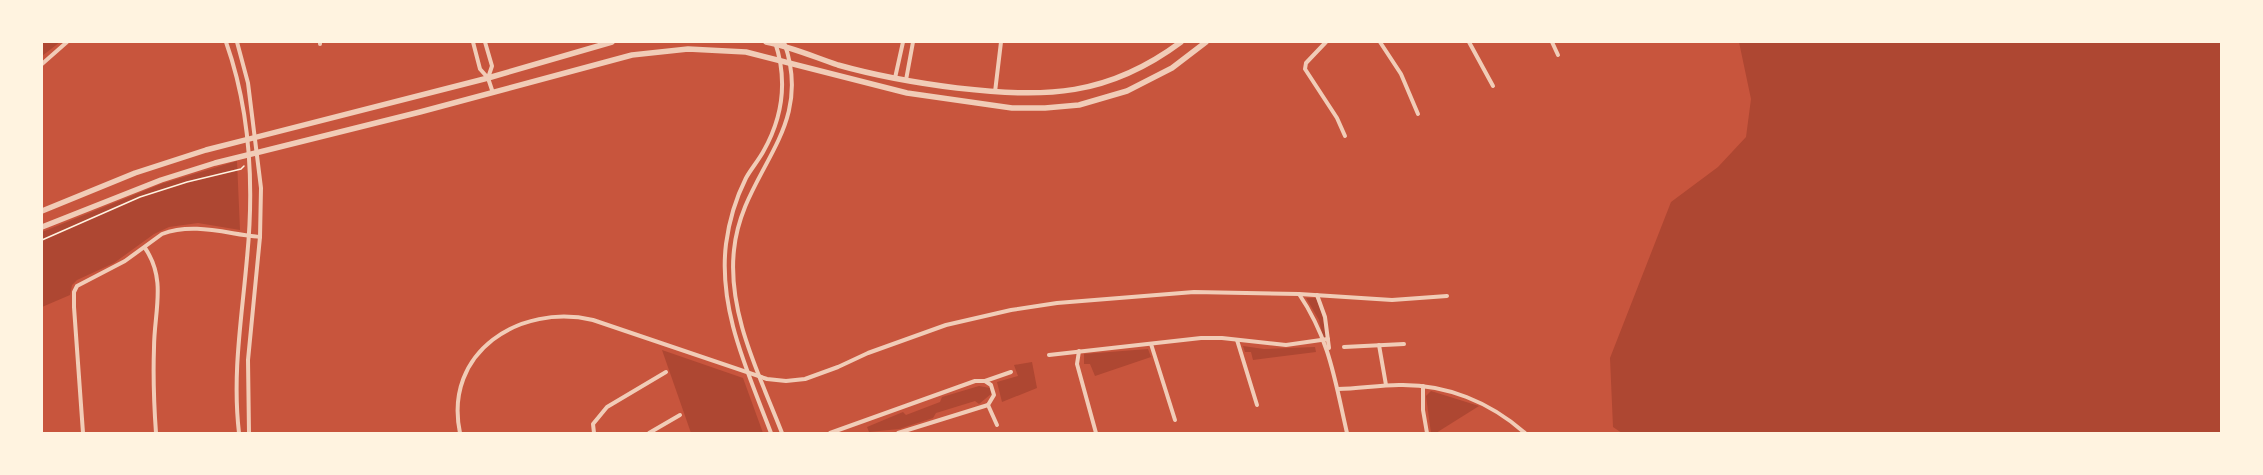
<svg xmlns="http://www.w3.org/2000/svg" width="2263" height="475" font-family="Jost,sans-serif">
  <rect width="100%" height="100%" fill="#c8553d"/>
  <g fill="#ae4732">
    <polygon points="42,42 60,42 42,56"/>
    <polygon points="1739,42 2221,42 2221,433 1622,433 1613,427 1610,358 1671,202 1718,167 1746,137 1751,99"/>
    <polygon points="237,161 240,230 198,223 169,227 154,234 114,263 77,280 72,285 70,295 42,307 42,232 161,184"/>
    <polygon points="1306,298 1316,298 1322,313 1326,337 1323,337 1319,320"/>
    <polygon points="1243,346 1264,349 1315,347 1316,352 1253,360 1251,352 1245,352"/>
    <polygon points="1148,349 1151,357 1095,376 1090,364 1084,364 1084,354"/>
    <polygon points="662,350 743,378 763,433 691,433"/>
    <polygon points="1032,362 1037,388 1002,402 997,382 1018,376 1014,365"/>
    <polygon points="979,386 990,388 991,394 979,404 975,401 936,413 933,418 899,429 869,432 867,427 903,412 906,415 940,402 942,397"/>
    <polygon points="1431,391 1479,406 1436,433 1431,433 1426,396"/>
  </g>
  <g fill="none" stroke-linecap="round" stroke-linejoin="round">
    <polyline stroke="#fff3e0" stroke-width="1.5" points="42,240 140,197 187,182 241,169 244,166"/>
    <g stroke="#f1ccb7" stroke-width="4">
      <path d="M226 42C250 110 254 187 247 258 242 317 232 373 239 433"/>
      <polyline points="237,42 248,83 261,188 260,237 248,360 249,433"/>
      <polyline points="320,42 320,44"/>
      <polyline points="473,42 480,69 488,78 493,93"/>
      <polyline points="485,42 492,66 488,78"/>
      <polyline points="1326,42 1306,63 1305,69 1337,118 1345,136"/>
      <polyline points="1380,42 1401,74 1418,114"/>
      <polyline points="1469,42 1493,86"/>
      <polyline points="1552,42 1558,55"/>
      <polyline points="42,64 67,42"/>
      <polyline points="895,78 903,42"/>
      <polyline points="906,80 913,42"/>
      <polyline points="995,92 1001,42"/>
      <path d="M145 248C167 280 154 312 154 348 153 376 154 405 156 433"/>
      <path d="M1299 294C1330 340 1335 381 1347 433"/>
      <polyline points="1317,295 1325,317 1329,348"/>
      <polyline points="1237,340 1257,405"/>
      <polyline points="1151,344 1175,420"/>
      <polyline points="1379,345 1386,385"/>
      <polyline points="1344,347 1404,344"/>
      <polyline points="1079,351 1077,364 1096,433"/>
      <polyline points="1049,355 1201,338 1222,338 1286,345 1328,339"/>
      <polyline points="985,381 1011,372"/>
      <polyline points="1423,386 1423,410 1427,433"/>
      <path d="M1338 389C1358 389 1378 385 1399 385 1446 384 1490 402 1525 433"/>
      <polyline points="988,405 997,425"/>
      <path d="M83 433 74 307V292L77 286 125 261 162 234C194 222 227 234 260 237"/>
      <path d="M460 433C443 352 520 303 593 320L767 379 786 381 805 379 838 367 868 353 946 325 1011 310 1057 303 1194 292 1299 294 1392 300 1447 296"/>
      <polyline points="594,433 593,424 607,407 666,372"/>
      <polyline points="649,433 680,415"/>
      <path d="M771 433C748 372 718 310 726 244 729 221 736 198 746 178 751 169 758 161 763 152 783 117 788 81 775 42"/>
      <path d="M782 433C760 376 727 313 734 250 742 170 816 131 784 42"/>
      <polyline points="830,433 975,381 985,381 991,385 994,395 988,405 898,433"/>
    </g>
    <g stroke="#f1ccb7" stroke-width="5.5">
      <path d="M766 42C792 47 814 57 838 65 877 76 917 83 957 88 1046 98 1107 97 1181 42"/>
      <polyline points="42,211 135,173 206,150 488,78 612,42"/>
      <polyline points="42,227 161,180 215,163 420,112 632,55 688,49 746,52 907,93 1012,108 1045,108 1079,105 1127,91 1172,68 1206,42"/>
    </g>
  </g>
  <rect width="2263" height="475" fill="none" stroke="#fff3e0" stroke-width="86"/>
</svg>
